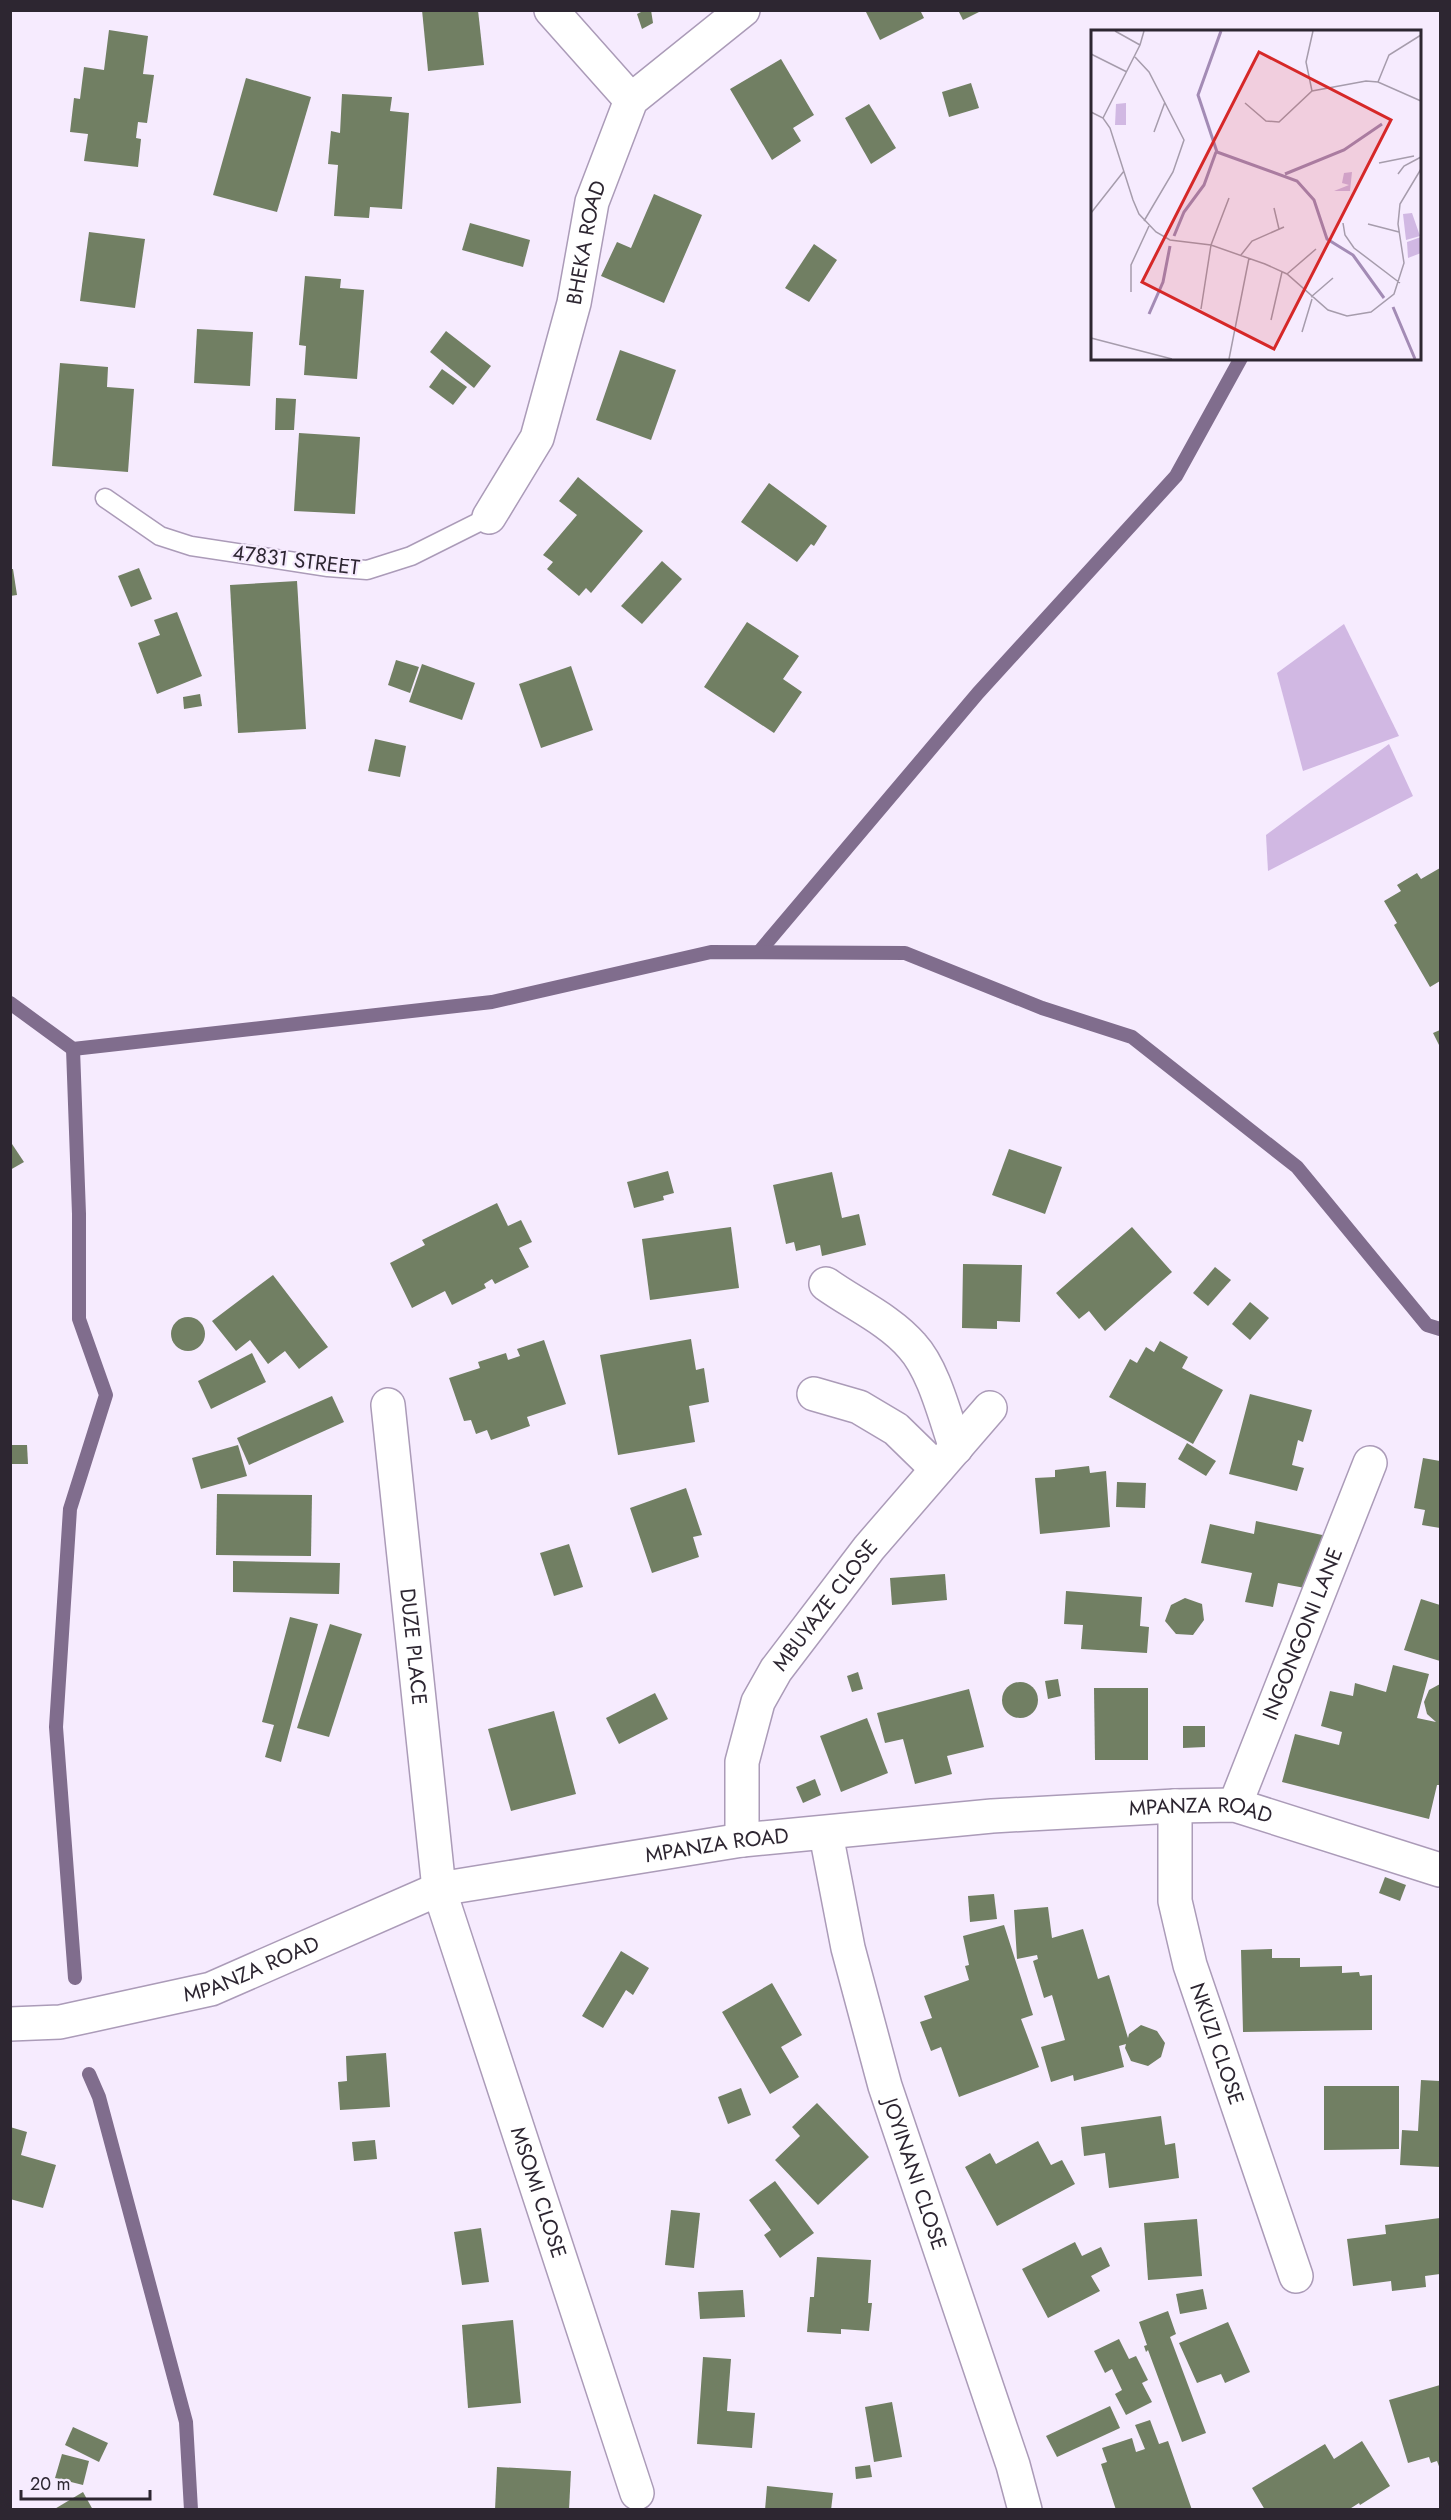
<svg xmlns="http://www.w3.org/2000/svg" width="1451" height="2520" font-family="Jost,sans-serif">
  <rect width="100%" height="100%" fill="#f6ebfe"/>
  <g fill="#d1b8e3">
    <polygon points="1344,624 1399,736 1303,771 1277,673"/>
    <polygon points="1389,744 1413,796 1268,871 1266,835"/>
  </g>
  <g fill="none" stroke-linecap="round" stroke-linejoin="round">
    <g stroke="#806d8d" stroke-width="14">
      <polyline points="759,952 978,693 1176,476 1241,358"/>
      <polyline points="10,1003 73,1049 492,1002 711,952 905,953 1042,1008 1132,1037 1297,1167 1427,1325 1440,1329"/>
      <polyline points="73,1049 79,1214 79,1319 106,1395 70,1509 56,1727 75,1978"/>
      <polyline points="89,2074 99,2097 186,2422 191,2510"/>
    </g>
  </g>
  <g fill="#717f63">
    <polygon points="422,10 478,10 484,65 428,71"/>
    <polygon points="645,10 651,10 653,23 642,29 637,14"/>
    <polygon points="865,10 920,10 924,18 880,40"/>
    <polygon points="958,10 983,10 963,20"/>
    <polygon points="109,30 148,36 143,74 154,75 147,123 138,122 136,138 141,139 138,167 84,161 88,134 70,132 74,98 80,99 84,67 104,70"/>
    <polygon points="781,59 814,115 793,128 801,141 772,160 730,89"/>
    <polygon points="246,78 311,97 277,212 213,195"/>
    <polygon points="971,83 979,108 949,117 942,92"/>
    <polygon points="342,94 392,97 390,111 409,113 402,209 370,207 369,218 334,216 338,165 328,164 331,131 340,133"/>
    <polygon points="869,104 896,148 871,164 845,118"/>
    <polygon points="654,194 702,215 664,303 601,276 617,242 631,248"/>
    <polygon points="470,223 530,240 523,267 462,250"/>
    <polygon points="89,232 145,239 135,308 80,301"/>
    <polygon points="814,244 837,260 809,302 785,288"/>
    <polygon points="305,276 341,279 340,288 364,290 357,379 304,375 306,346 299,345"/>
    <polygon points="197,329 253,332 250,386 194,383"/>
    <polygon points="446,331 491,366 474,388 430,352"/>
    <polygon points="620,350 676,370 651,440 596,420"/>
    <polygon points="60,363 108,367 107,387 134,389 128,472 52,466"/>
    <polygon points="442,369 467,387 453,405 429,387"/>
    <polygon points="276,398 296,399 294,430 275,430"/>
    <polygon points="299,433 360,437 355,514 294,511"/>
    <polygon points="578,477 643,531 591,593 586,588 579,596 547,569 553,562 543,555 577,515 559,501"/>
    <polygon points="769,483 827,526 814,546 811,544 797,562 741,522"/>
    <polygon points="662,561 682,579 642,624 621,606"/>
    <polygon points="139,568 152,599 131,607 118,576"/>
    <polygon points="10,569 13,569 17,595 10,596"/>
    <polygon points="297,581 306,729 238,733 230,585"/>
    <polygon points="177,612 202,676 157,694 138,643 160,635 154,620"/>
    <polygon points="747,622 799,656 783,679 802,692 774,733 704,687"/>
    <polygon points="396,660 419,667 410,693 388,685"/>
    <polygon points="422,664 475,683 462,720 409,702"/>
    <polygon points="571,666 593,730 541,748 519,684"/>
    <polygon points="200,694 202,706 184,709 183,697"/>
    <polygon points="375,739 406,746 400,777 368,771"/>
    <polygon points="1440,868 1440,981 1430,987 1394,925 1397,923 1384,901 1401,891 1397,885 1417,873 1421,879"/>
    <polygon points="1440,1030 1440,1047 1433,1033"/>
    <polygon points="10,1141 24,1162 10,1170"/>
    <polygon points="1009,1149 1062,1167 1045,1214 992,1195"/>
    <polygon points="668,1171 674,1193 663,1196 664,1200 634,1208 627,1182"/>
    <polygon points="832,1172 842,1218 859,1214 866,1245 822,1256 820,1245 796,1251 794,1242 786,1244 773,1185"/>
    <polygon points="497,1203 508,1226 521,1220 532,1242 519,1248 529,1267 495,1284 492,1279 484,1284 486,1288 452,1305 445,1291 412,1308 390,1263 425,1245 422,1240"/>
    <polygon points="731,1227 739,1288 650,1300 642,1239"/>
    <polygon points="1132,1227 1172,1272 1105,1331 1089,1311 1079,1319 1056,1293"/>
    <polygon points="963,1264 1022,1265 1020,1322 997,1321 997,1329 962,1328"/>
    <polygon points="1215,1267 1231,1280 1208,1306 1193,1293"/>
    <polygon points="273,1275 328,1347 299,1369 285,1351 268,1364 250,1340 236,1351 212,1321"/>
    <polygon points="1250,1302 1269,1318 1250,1340 1232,1324"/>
    <circle cx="188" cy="1334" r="17"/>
    <polygon points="691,1339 696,1370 704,1368 709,1402 689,1406 695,1442 618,1455 600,1355"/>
    <polygon points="544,1340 566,1404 527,1417 530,1426 491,1440 487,1430 476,1434 471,1420 464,1421 449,1378 480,1368 478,1362 506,1353 508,1360 520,1356 517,1349"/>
    <polygon points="1160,1341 1188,1357 1182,1368 1223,1390 1193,1444 1109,1397 1130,1359 1137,1363 1146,1347 1154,1352"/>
    <polygon points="252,1353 266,1382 211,1409 198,1381"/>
    <polygon points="1250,1394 1312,1410 1303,1442 1298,1440 1292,1465 1304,1468 1297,1491 1229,1474"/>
    <polygon points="332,1396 344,1422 249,1465 237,1438"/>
    <polygon points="1187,1443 1216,1461 1206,1476 1178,1459"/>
    <polygon points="10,1445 27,1445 28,1464 10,1464"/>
    <polygon points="238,1445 247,1476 201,1489 192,1458"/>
    <polygon points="1423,1458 1440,1461 1440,1528 1422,1525 1425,1510 1414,1508"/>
    <polygon points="1089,1466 1090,1473 1106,1471 1110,1527 1040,1534 1035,1478 1055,1477 1055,1470"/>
    <polygon points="1117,1482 1146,1483 1145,1508 1116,1507"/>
    <polygon points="686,1488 702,1535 693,1537 699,1557 652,1573 630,1508"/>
    <polygon points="217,1494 312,1495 311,1556 216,1555"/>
    <polygon points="1256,1521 1327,1536 1316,1590 1278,1583 1273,1607 1245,1602 1252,1573 1201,1563 1210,1524 1254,1534"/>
    <polygon points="569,1544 583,1587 554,1596 540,1553"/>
    <polygon points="233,1561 340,1563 339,1594 233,1592"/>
    <polygon points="945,1574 947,1600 892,1605 890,1578"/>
    <polygon points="1066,1591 1142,1597 1140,1626 1149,1627 1147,1653 1081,1649 1083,1625 1064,1624"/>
    <polygon points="1185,1598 1202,1604 1204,1620 1193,1635 1176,1634 1165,1621 1171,1605"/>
    <polygon points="1421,1599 1440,1605 1440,1661 1404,1650"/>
    <polygon points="290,1617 318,1624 281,1762 265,1757 274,1725 262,1722"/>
    <polygon points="330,1624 362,1634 329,1737 297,1728"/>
    <polygon points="1393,1665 1429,1674 1417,1718 1436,1722 1427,1714 1424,1702 1429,1690 1440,1684 1440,1785 1437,1785 1429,1819 1282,1782 1295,1734 1339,1745 1342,1732 1321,1726 1330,1691 1353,1696 1355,1683 1386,1692"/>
    <polygon points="858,1672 863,1689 852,1692 847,1676"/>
    <polygon points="1058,1679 1061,1696 1048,1699 1045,1681"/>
    <circle cx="1020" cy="1700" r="18"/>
    <polygon points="1094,1688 1148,1688 1148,1760 1095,1760"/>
    <polygon points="969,1689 984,1747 947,1756 952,1774 915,1784 903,1739 885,1743 877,1713"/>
    <polygon points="655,1693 668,1719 619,1744 606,1718"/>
    <polygon points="554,1711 576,1794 511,1811 488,1729"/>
    <polygon points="867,1718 888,1773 841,1792 820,1736"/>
    <polygon points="1183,1726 1205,1726 1205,1747 1183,1748"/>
    <polygon points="815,1779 821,1795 803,1803 796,1787"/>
    <polygon points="1385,1877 1406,1885 1400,1901 1379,1893"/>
    <polygon points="994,1894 997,1919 970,1922 968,1896"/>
    <polygon points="1048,1907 1052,1938 1083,1929 1098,1979 1109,1975 1128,2038 1129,2034 1141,2025 1157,2031 1165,2043 1161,2057 1148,2066 1131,2061 1125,2048 1126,2044 1119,2046 1124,2067 1074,2081 1073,2075 1051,2082 1041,2047 1065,2040 1052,1995 1044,1998 1033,1961 1038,1959 1037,1955 1017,1959 1014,1910"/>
    <polygon points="1004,1925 1033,2015 1021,2019 1039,2067 959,2097 941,2047 931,2051 920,2022 932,2018 924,1996 969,1980 965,1966 969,1965 963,1936"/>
    <polygon points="1272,1949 1272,1958 1300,1958 1300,1967 1342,1966 1342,1973 1359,1972 1360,1976 1372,1975 1372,2030 1243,2032 1241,1950"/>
    <polygon points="621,1951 649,1968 633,1995 626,1990 603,2028 582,2016"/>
    <polygon points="772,1983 802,2035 781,2047 799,2077 770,2094 722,2012"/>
    <polygon points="386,2053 390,2107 340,2110 338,2082 347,2081 346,2056"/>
    <polygon points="1421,2080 1440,2081 1440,2167 1400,2165 1402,2130 1418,2131"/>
    <polygon points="1324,2086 1399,2086 1399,2149 1324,2150"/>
    <polygon points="741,2088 751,2115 728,2124 718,2097"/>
    <polygon points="817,2103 869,2157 818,2205 775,2160 800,2136 792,2127"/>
    <polygon points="1161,2116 1165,2145 1175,2143 1179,2178 1109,2188 1105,2153 1084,2156 1081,2127"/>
    <polygon points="10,2127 27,2132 21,2155 56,2165 43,2208 10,2199"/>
    <polygon points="375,2140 377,2159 354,2161 352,2142"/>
    <polygon points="1038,2141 1051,2165 1062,2160 1075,2184 997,2226 965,2167 990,2153 996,2164"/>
    <polygon points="775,2181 814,2233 780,2258 764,2235 771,2230 749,2200"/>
    <polygon points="671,2210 700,2213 694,2268 665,2265"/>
    <polygon points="1440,2218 1440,2274 1425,2276 1426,2287 1392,2291 1391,2281 1353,2286 1347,2239 1386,2234 1385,2225"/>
    <polygon points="1197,2219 1202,2276 1148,2280 1144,2223"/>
    <polygon points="481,2228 489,2282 462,2285 454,2232"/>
    <polygon points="1075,2242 1082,2256 1101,2247 1110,2266 1091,2276 1100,2291 1048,2318 1022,2269"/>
    <polygon points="817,2257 871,2260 868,2303 872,2303 869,2331 841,2329 841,2334 807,2332 810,2297 814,2297"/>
    <polygon points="1203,2289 1207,2309 1180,2314 1176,2294"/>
    <polygon points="743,2290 745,2317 700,2319 698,2292"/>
    <polygon points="1168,2311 1176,2334 1170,2337 1206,2433 1182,2442 1148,2350 1146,2352 1144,2346 1147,2345 1139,2322"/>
    <polygon points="513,2320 521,2403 468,2408 462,2325"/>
    <polygon points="1228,2322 1250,2372 1225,2383 1221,2374 1197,2383 1179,2343"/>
    <polygon points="1119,2339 1129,2359 1136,2356 1148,2380 1142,2383 1152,2402 1126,2415 1115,2394 1122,2390 1112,2369 1105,2373 1094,2351"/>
    <polygon points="703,2357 731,2359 727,2411 755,2413 752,2448 697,2444"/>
    <polygon points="1440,2385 1440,2469 1437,2461 1431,2463 1429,2457 1408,2463 1389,2400"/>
    <polygon points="892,2402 902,2457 874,2462 865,2407"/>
    <polygon points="1110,2406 1120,2428 1057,2457 1046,2436"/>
    <polygon points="1150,2420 1159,2444 1168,2441 1192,2510 1116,2510 1101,2464 1107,2462 1102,2448 1132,2438 1136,2452 1145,2449 1135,2425"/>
    <polygon points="73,2427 108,2443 99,2462 65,2445"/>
    <polygon points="1362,2441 1390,2486 1360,2505 1359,2503 1348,2510 1265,2510 1252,2488 1325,2444 1334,2459"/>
    <polygon points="62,2454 89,2461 83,2485 55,2478"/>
    <polygon points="870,2465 872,2477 856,2479 855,2467"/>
    <polygon points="497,2467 571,2471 569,2510 495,2510"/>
    <polygon points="767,2486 833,2493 831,2510 765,2510"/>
    <polygon points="83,2492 93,2510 53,2510"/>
  </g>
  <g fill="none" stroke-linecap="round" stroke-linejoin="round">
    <defs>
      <polyline id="lane" points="105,498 160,536 191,546 328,567 367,570 411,556 489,517"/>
      <g id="street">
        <polyline points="551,10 631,100"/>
        <path id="s1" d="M489 517 537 438 574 303 592 202 631 100 743 10"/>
        <path d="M826 1284C854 1304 890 1320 912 1346 934 1370 945 1417 956 1448"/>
        <polyline points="814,1394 859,1407 896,1429 937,1469"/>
        <path id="s2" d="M388 1405 439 1889 637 2493"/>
        <path id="s3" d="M1235 1805 1370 1463"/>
        <path id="s4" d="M1175 1806V1901L1190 1965 1296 2276"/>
        <path id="s5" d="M826 1834 848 1948 885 2086 1013 2465 1025 2510"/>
        <path id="s6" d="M742 1840V1762L758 1702 776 1670 869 1548 990 1408"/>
        <path id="s7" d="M10 2024 60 2022 211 1989 439 1889 742 1840 992 1816 1175 1806 1235 1805 1440 1870"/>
      </g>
    </defs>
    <use href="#lane" stroke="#ab9bb8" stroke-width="21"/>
    <use href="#street" stroke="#ab9bb8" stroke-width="36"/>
    <use href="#lane" stroke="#fff" stroke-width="18"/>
    <use href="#street" stroke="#fff" stroke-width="33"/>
  </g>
  <g text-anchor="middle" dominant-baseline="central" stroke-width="4.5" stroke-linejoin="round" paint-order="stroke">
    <g font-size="21" fill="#2d2631" stroke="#f6ebfe">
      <text stroke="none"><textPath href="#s1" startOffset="294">BHEKA ROAD</textPath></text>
      <text transform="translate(296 560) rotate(7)">47831 STREET</text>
      <text stroke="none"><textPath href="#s6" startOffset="258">MBUYAZE CLOSE</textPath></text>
      <text stroke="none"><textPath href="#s3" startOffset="184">INGONGONI LANE</textPath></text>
      <text stroke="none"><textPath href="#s2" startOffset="243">DUZE PLACE</textPath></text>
      <text stroke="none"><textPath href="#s7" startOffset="1221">MPANZA ROAD</textPath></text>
      <text stroke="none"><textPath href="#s7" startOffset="735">MPANZA ROAD</textPath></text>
      <text stroke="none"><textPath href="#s7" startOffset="249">MPANZA ROAD</textPath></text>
      <text stroke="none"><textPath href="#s4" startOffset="244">NKUZI CLOSE</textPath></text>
      <text stroke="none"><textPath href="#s5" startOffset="352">JOYINANI CLOSE</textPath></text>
      <text stroke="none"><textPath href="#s2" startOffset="806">MSOMI CLOSE</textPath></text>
    </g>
  </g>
  <g transform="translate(1091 30)">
    <rect width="330" height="330" fill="#f6ebfe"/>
    <path d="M35 73V95H24L25 74ZM261 142 259 161H243L258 155 251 153 253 143ZM321 183 329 206 315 210 312 184ZM330 207V223L317 228 316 212Z" fill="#d1b8e3"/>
    <path fill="none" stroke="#a38bb5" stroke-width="3" d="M130 1 107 65 126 122 206 151 223 170 236 209 262 225 293 268M194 144 253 120 291 94M83 206 93 182 113 155 125 122M302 277 324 329M58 284 72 252 79 216"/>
    <path fill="none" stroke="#a69cac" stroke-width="1.5" d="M24 1 49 15M0 24 36 42M44 27 58 42 93 110 82 142 53 191M287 52 298 25 330 5M221 61 215 32 222 1M154 73 175 91 188 92 221 61 275 51 287 52 330 71M0 82 12 88 19 98 42 170 48 184 65 202 79 210 120 215 174 234 196 244 237 280 256 286 280 282 303 264 313 233 307 194 309 174 330 139M12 88 49 15 53 1M63 102 74 72M288 133 323 126M307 144 313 136 330 127M183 178 188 199M0 183 33 141M252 193 254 205 263 218 309 253M277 194 308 202M150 225 161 211 193 197M196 244 225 219M40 262V235L58 196M220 267 242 248M110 279 120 215 138 168M180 290 191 242M211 302 221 269M0 308 81 329M138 329 158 228"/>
    <path fill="#d62828" fill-opacity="0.15" stroke="#d62828" stroke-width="3" d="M168 22 300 90 183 319 51 252Z"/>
    <rect width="330" height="330" fill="none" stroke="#2d2631" stroke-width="3"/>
  </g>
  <rect width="1451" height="2520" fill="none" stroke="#2d2631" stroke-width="24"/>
  <path d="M21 2490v9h129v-9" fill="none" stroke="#2d2631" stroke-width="3"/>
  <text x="30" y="2490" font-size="18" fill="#2d2631" stroke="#f6ebfe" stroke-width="4.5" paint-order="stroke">20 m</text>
</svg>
